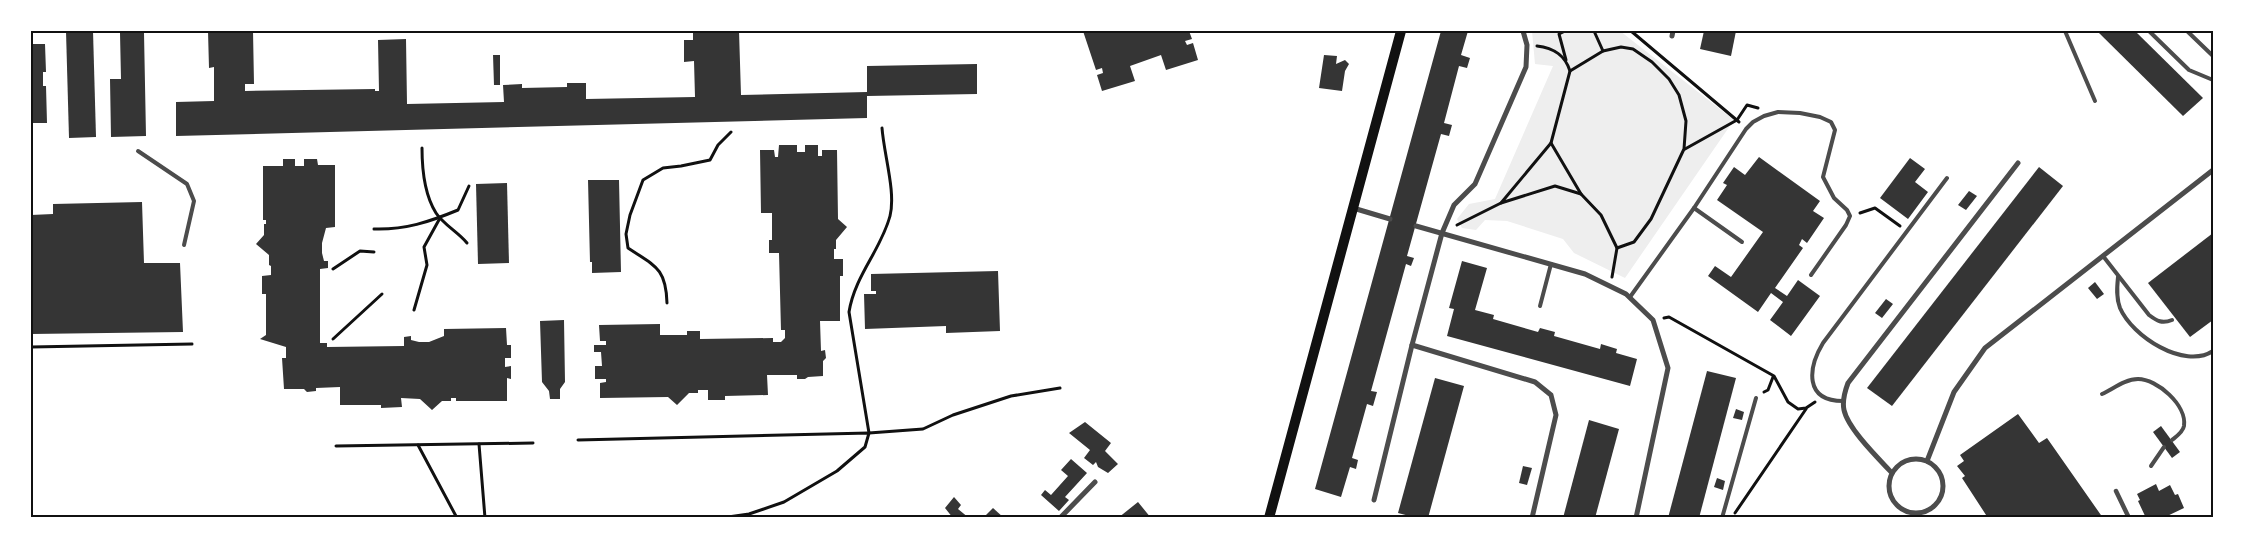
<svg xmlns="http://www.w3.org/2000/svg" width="2244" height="549" font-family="'Sofia Sans Condensed',sans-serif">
  <rect width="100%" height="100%" fill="#fff"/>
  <polygon fill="#eee" points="1532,31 1620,31 1734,120 1625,278 1574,253 1563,239 1507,221 1485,220 1476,230 1462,228 1457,219 1469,204 1495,199 1553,66 1535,64"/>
  <g fill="#353535">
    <polygon points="66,31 93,31 96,137 69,138"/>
    <polygon points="208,31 253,31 254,84 245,84 245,91 375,89 375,91 379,91 378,40 406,39 407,104 504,102 503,85 522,84 522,88 567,87 567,83 586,83 586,99 695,97 694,61 684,62 684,40 693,40 693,31 739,31 741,95 867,92 867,66 977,64 977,94 867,96 867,118 176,136 176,102 214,101 214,67 209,68"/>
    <polygon points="1083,31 1189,31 1192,39 1185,41 1187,45 1193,43 1198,60 1166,70 1161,55 1130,66 1135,81 1102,91 1097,75 1103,73 1102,68 1096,70"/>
    <polygon points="1441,31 1468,31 1461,55 1470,58 1467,68 1459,66 1444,123 1452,125 1449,136 1441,134 1407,256 1414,258 1411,266 1406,264 1371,391 1377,392 1373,406 1367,404 1352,458 1358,460 1356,469 1350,467 1341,497 1315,489"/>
    <polygon points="1704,31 1736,31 1731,56 1700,49"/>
    <polygon points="2097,31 2135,31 2203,98 2183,116"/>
    <polygon points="120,33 144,33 146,136 111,137 110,79 121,79"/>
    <polygon points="31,44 45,44 46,72 43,72 43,86 46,86 47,123 31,123"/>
    <polygon points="493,55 500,55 500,85 494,85"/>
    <polygon points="1324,55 1337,56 1336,64 1345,60 1349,64 1345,71 1342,91 1319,88"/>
    <polygon points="779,145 797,145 797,152 805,152 805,145 818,145 818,156 822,156 822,150 837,150 838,219 847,227 836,240 836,249 834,249 834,259 843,259 843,276 840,276 840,321 820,321 821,351 825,350 826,358 823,361 823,376 808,377 805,379 797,379 797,375 767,375 768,395 725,396 725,400 708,400 708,390 698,390 698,393 689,393 677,405 668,397 600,398 600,383 606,382 606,379 595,379 595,366 602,366 601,352 594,352 594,345 606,345 606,341 600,341 599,325 660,324 660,335 687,335 687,331 700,331 700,339 773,338 773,342 781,342 785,338 785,330 781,330 779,253 769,253 769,240 772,240 772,213 761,213 760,150 774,150 775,157 778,157"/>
    <polygon points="1759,157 1820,201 1813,211 1824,218 1807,243 1802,239 1799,245 1803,248 1775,288 1787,296 1798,280 1820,296 1791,336 1770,320 1783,302 1771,293 1758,312 1708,276 1715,266 1731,277 1763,232 1717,200 1727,185 1723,183 1734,167 1745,175"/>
    <polygon points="1910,158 1925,169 1915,182 1928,192 1908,219 1880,198"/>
    <polygon points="283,159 295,159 295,166 304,166 304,159 317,159 318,165 335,165 335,227 326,228 322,243 322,253 324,261 328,261 328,268 320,269 320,343 327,343 327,347 404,346 404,337 411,336 411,340 419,342 429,342 444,336 444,329 506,328 507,345 511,345 511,358 505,358 505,367 511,366 511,379 507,378 507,401 456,401 456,398 451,398 451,401 442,401 432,410 420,399 401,398 402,407 381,408 381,405 340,405 340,387 316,388 316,391 307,392 304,389 284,389 282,358 286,358 286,347 260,339 266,335 266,294 262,294 262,276 271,275 271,266 269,265 269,255 256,244 264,235 264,224 266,224 266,220 263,220 263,166 283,166"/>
    <polygon points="2039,167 2063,186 1892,406 1867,388"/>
    <polygon points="588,180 619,180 621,272 592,273 592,262 590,262"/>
    <polygon points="507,183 509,263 478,264 476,184"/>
    <polygon points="1969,191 1977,196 1966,210 1958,205"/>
    <polygon points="142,202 144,263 180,263 183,332 31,334 31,215 53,214 53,204"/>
    <polygon points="2213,233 2213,320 2190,337 2148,283"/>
    <polygon points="1462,261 1487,268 1475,310 1494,315 1493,319 1538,332 1540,328 1555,332 1554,336 1600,349 1601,344 1617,349 1616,353 1637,359 1630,386 1447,336 1454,309 1449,308"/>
    <polygon points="998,271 1000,331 946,333 946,326 865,329 864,294 876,294 876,291 871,291 871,274"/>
    <polygon points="2095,282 2104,294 2097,299 2088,288"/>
    <polygon points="1886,299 1893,304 1882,318 1875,313"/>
    <polygon points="564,320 565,382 560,389 560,399 550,399 549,391 542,382 540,321"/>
    <polygon points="1707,371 1736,378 1699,518 1668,518"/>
    <polygon points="1435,378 1464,386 1428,518 1417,518 1398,513"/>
    <polygon points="1736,409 1744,412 1742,420 1733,418"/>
    <polygon points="2018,414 2039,443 2047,438 2103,518 1988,518 1962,478 1965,476 1957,466 1964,461 1960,455"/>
    <polygon points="1589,420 1619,429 1595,518 1563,518"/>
    <polygon points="1085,422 1111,443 1105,451 1118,464 1108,473 1098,467 1096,462 1093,465 1084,458 1090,450 1069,433"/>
    <polygon points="2161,426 2180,452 2172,458 2153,432"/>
    <polygon points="1071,459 1087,473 1065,497 1069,500 1059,511 1041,495 1045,490 1051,495 1068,476 1061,470"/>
    <polygon points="1523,466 1532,468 1527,485 1519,483"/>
    <polygon points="1717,478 1725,481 1723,490 1714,487"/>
    <polygon points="2156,484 2159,491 2170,485 2175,495 2178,494 2184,508 2163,518 2146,518 2138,501 2140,500 2137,494"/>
    <polygon points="954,497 961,505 958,509 969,518 953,518 945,508"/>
    <polygon points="1138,502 1151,518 1118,518"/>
    <polygon points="993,508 1004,518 983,518"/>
  </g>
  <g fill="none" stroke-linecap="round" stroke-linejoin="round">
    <g stroke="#111" stroke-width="3">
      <polyline points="1565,31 1559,34 1566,60"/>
      <polyline points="1594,31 1603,51"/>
      <polyline points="1631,31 1739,122"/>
      <path d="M1537 46C1554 48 1565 55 1570 71L1551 143 1581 194 1601 215 1617 248 1612 277"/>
      <polyline points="1570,71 1603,51 1621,47 1633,49 1652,62 1669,79 1679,95 1686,121 1684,149 1651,219 1634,242 1617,248"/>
      <path d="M882 128C884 155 896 192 890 216 881 250 855 275 849 312L869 433 923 429 953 415 1011 396 1060 388"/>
      <polyline points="1551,143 1501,203 1555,186 1581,194"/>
      <path d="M422 148C422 170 424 194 436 213 443 224 459 233 467 243"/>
      <polyline points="1685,149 1737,120 1747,105 1758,108"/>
      <polyline points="1860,213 1875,208 1900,226"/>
      <polyline points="1457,225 1501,203"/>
      <path d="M374 229C405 230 429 222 458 210L469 186"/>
      <polyline points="333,269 360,251 374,252"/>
      <path d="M667 303C666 268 655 266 628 248L626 234 630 215 643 180 663 168 681 166 710 160 718 145 731 132"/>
      <polyline points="414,310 427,265 424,247 440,218"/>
      <polyline points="1664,318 1669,317 1774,376 1788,402 1798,409 1806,408 1815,402"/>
      <polyline points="333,339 382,294"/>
      <polyline points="31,347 192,344"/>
      <polyline points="1764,392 1768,390 1773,377"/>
      <polyline points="578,440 869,433 865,447 837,471 784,502 749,514 721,518"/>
      <polyline points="479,444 485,518"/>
      <polyline points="418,445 457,518"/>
      <polyline points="336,446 533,443"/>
      <polyline points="1735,513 1806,409"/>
    </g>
    <g stroke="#4c4c4c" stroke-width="4">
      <polyline points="2065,31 2095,101"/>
      <polyline points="2149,31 2189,70 2213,80"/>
      <polyline points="2187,31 2213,56"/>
      <polyline points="138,151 187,184 194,201 184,245"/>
      <polyline points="1694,208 1742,242"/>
      <path d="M2103 256 2149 315C2157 321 2162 324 2172 320"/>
      <path d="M2118 277C2117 287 2116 298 2120 308 2132 336 2184 370 2213 351"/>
      <polyline points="1630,297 1694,208 1746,129 1753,122 1764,116 1778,112 1800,113 1820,117 1831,122 1835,130 1823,177 1834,198 1847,210 1850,216 1846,225 1811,275"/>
      <polyline points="1540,306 1551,264"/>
      <path d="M2102 394C2113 389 2125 379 2138 379 2157 379 2187 405 2184 426 2183 432 2177 436 2172 440"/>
      <path d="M1843 401C1804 401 1808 368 1823 343L1947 178"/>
      <polyline points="2151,466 2164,447"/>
      <polyline points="1722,518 1756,398"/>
    </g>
    <polyline stroke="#4c4c4c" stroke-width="4.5" points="2116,491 2129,518"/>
    <g stroke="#4c4c4c" stroke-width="5">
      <polyline points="1672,36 1673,31"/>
      <polyline points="1353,208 1390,219"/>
      <polyline points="1416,226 1585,274 1626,294 1653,320 1668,368 1636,518"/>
      <polyline points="1412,345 1535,382 1551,395 1556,415 1532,518"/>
      <circle cx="1916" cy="486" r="27"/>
      <polyline points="1927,461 1954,392 1985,348 2213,170"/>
      <path d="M1892 473C1879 459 1848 429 1844 410 1842 401 1845 391 1848 383L2018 163"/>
      <polyline points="1374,500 1412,345 1442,233 1454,205 1475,184 1526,67 1527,45 1523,31"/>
      <polyline points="1060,518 1095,482"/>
    </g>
    <polyline stroke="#111" stroke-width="10" points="1269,518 1401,31"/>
  </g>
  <rect width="2244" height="549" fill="none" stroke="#ffffff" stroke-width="65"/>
  <rect x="32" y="32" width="2180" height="484" fill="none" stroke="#111" stroke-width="2"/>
</svg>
